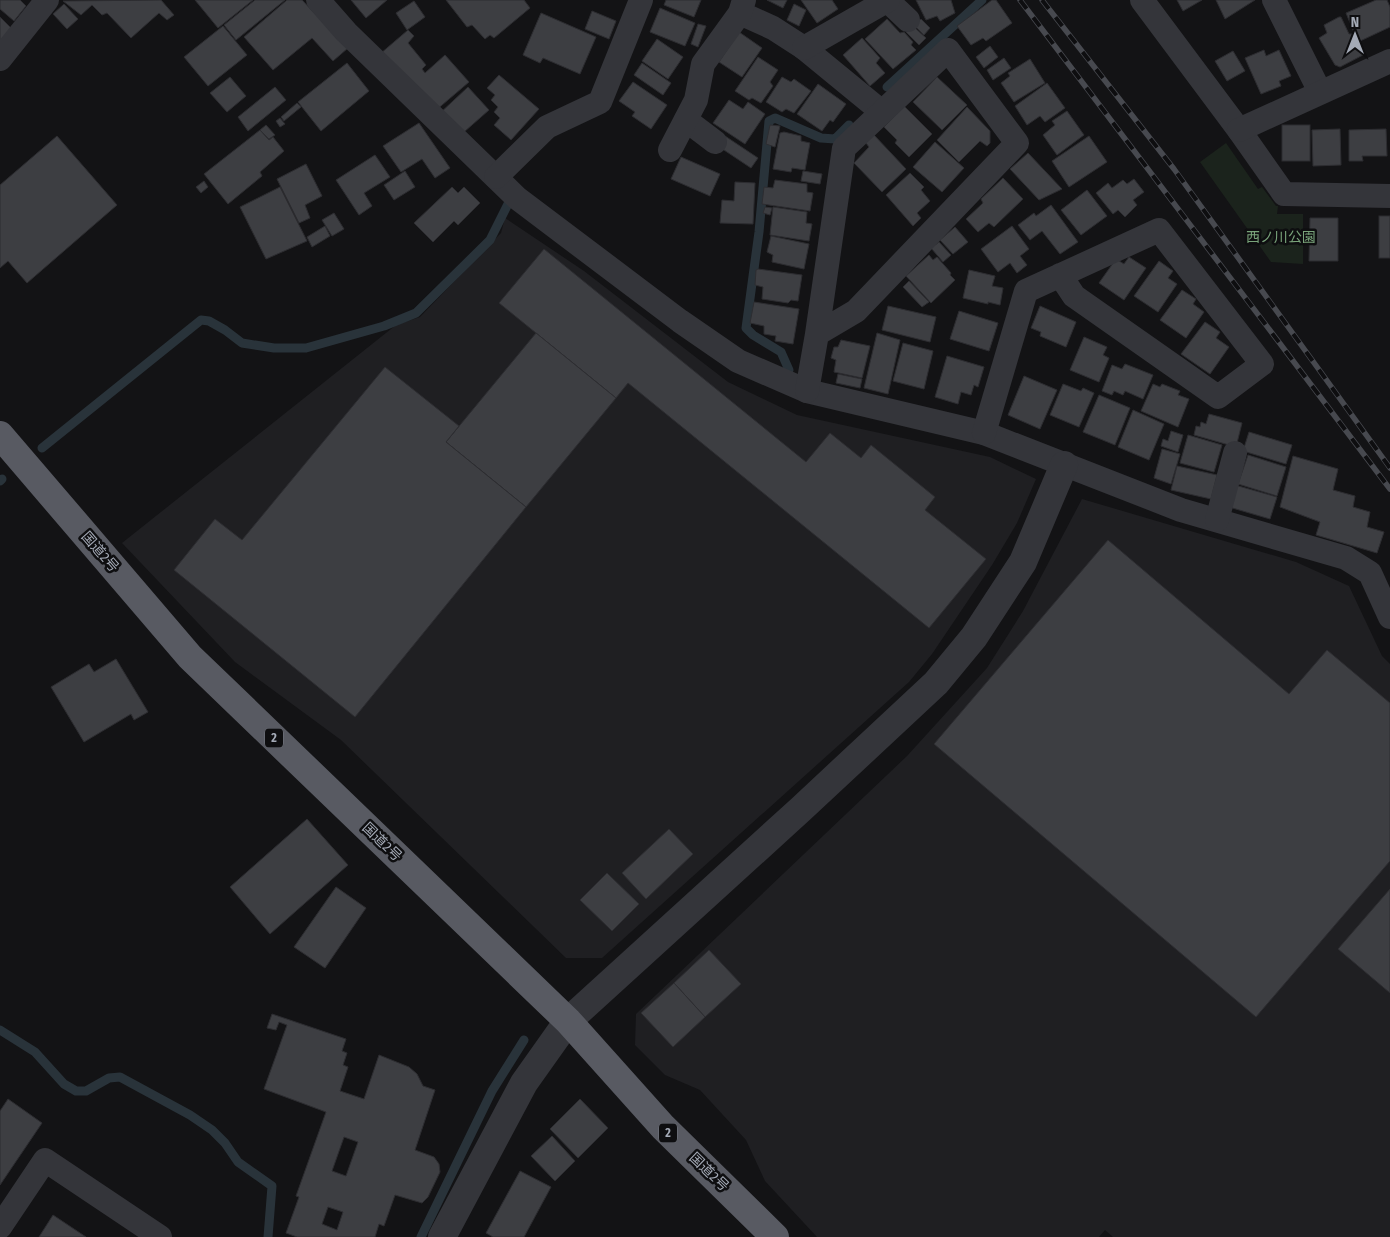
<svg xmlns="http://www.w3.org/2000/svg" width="1390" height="1237" font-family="'Fira Sans Condensed','Noto Sans JP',sans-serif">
  <rect width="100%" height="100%" fill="#131315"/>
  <g fill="#1f1f22">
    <polygon points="505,218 584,271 728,382 797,415 990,457 1036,479 1017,523 992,565 932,654 909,682 602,958 566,958 341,740 235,662 122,543 396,325 420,317 501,233"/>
    <polygon points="1082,499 1296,562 1349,586 1382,656 1390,664 1390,1237 1113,1237 1105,1230 1099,1237 817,1237 765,1181 746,1140 700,1090 665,1075 635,1045 636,1014 907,756 987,668 1023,611"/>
  </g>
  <polygon fill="#1b231c" points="1226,143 1258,189 1262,187 1276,206 1278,206 1277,214 1303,214 1303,264 1271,262 1200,162"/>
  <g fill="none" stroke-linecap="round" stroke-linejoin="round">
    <g stroke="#29333a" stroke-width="9">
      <polyline points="887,87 982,0"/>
      <polyline points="789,370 781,352 753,335 746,328 759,232 769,121 775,118 821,138 835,139 849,125"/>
      <polyline points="42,448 201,320 209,321 225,330 242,343 274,348 306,348 384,326 416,313 490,240 508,204"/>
      <polyline points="0,481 2,479"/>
      <polyline points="0,1030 35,1052 64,1084 76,1091 86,1091 109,1078 120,1077 190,1115 212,1130 225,1143 238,1162 272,1186 268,1237"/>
      <polyline points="421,1237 492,1091 524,1040"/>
    </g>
  </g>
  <g fill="#3d3e42" stroke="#2d2d31" fill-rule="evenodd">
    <polygon points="0,0 20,0 26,6 14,21 0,9"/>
    <polygon points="161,0 174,15 167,20 159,13 131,38 107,13 102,15 92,5 81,15 63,1"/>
    <polygon points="195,0 253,0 218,28"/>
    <polygon points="255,0 285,0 236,40 224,25"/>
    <polygon points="287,0 302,0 348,48 333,61 312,38 273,70 244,37"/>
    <polygon points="351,0 387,0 366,18"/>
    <polygon points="446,0 524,0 530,8 494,38 490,35 485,39 472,25 467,27"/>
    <polygon points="666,0 701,0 694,17 664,5"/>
    <polygon points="767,0 787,0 783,8"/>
    <polygon points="801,0 832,0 838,9 817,23"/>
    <polygon points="916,0 951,0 955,13 940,21 937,16 926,20"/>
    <polygon points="992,0 996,0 1012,23 986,41 983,38 971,45 957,26"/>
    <polygon points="1177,0 1202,0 1183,11"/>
    <polygon points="1216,0 1255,0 1225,19"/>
    <polygon points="1376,0 1387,0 1390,7 1390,27 1358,42 1346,13"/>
    <polygon points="414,1 425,17 407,30 396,13"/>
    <polygon points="64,4 78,19 67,29 53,14"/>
    <polygon points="794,4 806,10 799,26 787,20"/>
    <polygon points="660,8 695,23 685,46 650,32"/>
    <polygon points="592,11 616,21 609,39 585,29"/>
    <polygon points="541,13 596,37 580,74 543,58 540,63 523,55"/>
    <polygon points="0,17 12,29 0,42"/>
    <polygon points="1339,17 1341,17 1349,34 1353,34 1363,55 1340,67 1335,65 1319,38 1327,33 1324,25"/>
    <polygon points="887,19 900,33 904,32 913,42 911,45 916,50 893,69 865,39"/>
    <polygon points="921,19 930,28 924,35 914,25"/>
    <polygon points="698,24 706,26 698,47 691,44"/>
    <polygon points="223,26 247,55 208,86 184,57"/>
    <polygon points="913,26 926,38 919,45 906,32"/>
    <polygon points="408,30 414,36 408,43 426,65 422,69 425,73 445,55 469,82 435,111 380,54"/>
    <polygon points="739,32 762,48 742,77 719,62"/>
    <polygon points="862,38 880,58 876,63 885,73 870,86 843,55"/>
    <polygon points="657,39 683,57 668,79 642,61"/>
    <polygon points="990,46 998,57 984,68 976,57"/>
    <polygon points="1264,50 1266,56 1279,50 1291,76 1279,81 1281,86 1261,94 1245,58"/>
    <polygon points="1233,51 1245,71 1227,81 1215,61"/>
    <polygon points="758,57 778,70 770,82 773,86 761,103 752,98 749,100 735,91"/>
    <polygon points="1004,58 1011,68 993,80 987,70"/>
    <polygon points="1030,59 1045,83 1014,102 1001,83 1010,76 1008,73"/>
    <polygon points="347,63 369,91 321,131 298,102"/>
    <polygon points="642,63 671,83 663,95 634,75"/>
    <polygon points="499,75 539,109 511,140 494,125 500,118 494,112 498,107 491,100 495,95 487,88"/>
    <polygon points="230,77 246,96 227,112 210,93"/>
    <polygon points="782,77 791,82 794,79 811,91 794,113 786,109 782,112 766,102"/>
    <polygon points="937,77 967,105 942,130 913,102"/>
    <polygon points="633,82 667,105 651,129 632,116 635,112 619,101"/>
    <polygon points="1047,83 1065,108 1045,122 1040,116 1027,125 1015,106"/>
    <polygon points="818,84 846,104 833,122 830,120 822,131 797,114"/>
    <polygon points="275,87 286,100 248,131 238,117"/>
    <polygon points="468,87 489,110 464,132 438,115"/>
    <polygon points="729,100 743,109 748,102 765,114 745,144 713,123"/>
    <polygon points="297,103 301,107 284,121 281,117"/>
    <polygon points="904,106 932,134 909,157 895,143 897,140 884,127"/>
    <polygon points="967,107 990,131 990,143 987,146 980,141 959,162 937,140"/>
    <polygon points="1067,111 1084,135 1057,155 1043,135 1055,125 1052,121"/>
    <polygon points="280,118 285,124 280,127 276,121"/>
    <polygon points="419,123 450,168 435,178 422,159 401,172 383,146"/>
    <polygon points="266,125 275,135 269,139 260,130"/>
    <polygon points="770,125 780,126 775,147 766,144"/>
    <rect x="1282" y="125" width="28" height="36"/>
    <polygon points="1340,129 1341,165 1313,166 1312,130"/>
    <polygon points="1386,129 1387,156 1362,156 1363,161 1349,161 1349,130"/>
    <polygon points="260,130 269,140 273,137 284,151 260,172 262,176 228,204 204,174"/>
    <polygon points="784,132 801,136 801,141 810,143 805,170 792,168 791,172 773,169 780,133"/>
    <polygon points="874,135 906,169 882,192 854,163 869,147 866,143"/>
    <polygon points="57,136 117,205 27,283 8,261 0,268 0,185"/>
    <polygon points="725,136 758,158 751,168 718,146"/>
    <polygon points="1089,136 1107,162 1069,187 1052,161"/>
    <polygon points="935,142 964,168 942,192 913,167"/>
    <polygon points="1028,153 1062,189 1039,200 1010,169"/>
    <polygon points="375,155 390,177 364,193 372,206 359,215 336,180"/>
    <polygon points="681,157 720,174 710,196 671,179"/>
    <polygon points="306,164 322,196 305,205 310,218 299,223 277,179"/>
    <polygon points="405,171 415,187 394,200 384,185"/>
    <polygon points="803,171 822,174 820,184 801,181"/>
    <polygon points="910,173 924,187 921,190 930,201 917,213 921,218 913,226 886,195"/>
    <polygon points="1003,178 1023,199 994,227 989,223 978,232 966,219 983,203 981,199"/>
    <polygon points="1134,179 1144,192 1133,200 1137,205 1125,217 1118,210 1113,214 1096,193 1108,183 1112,188 1123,180 1127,184"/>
    <polygon points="775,180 807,184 807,192 813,193 810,211 762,204 764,187 773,188"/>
    <polygon points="204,181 208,187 201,193 196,187"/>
    <polygon points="735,182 755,183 753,224 720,223 722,200 734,201"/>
    <polygon points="280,187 307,241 266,259 240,207"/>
    <polygon points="452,187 458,193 464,187 480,203 458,225 454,221 433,242 414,223"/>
    <polygon points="1087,190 1107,216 1081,235 1061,210"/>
    <polygon points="1051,205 1078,242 1060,254 1042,231 1030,240 1018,225 1034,213 1036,216"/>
    <polygon points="765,207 772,208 770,215 763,213"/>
    <polygon points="773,207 807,212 806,223 812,224 809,241 770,235"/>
    <polygon points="334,213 344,229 332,236 322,220"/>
    <rect x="1379" y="216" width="11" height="42"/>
    <polygon points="1310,218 1338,218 1338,261 1309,261"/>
    <polygon points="325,226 330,236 312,247 307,237"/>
    <polygon points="1012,226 1029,249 1020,256 1027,265 1017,273 1010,263 998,272 981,249"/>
    <polygon points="955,227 968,242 953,254 940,240"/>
    <polygon points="771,236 809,244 804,269 772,262 773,255 767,252"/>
    <polygon points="939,242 951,255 943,262 931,248"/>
    <polygon points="544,249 806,462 830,433 861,458 871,445 935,497 925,510 986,559 929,628 628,383 616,398 499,303"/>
    <polygon points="929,255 933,260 937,257 951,273 950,275 955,280 931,303 906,276"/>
    <polygon points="1129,257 1146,268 1124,300 1099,283 1116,259 1124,264"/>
    <polygon points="1159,261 1173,271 1168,278 1177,284 1158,312 1134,296"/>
    <polygon points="758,269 802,275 798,301 791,300 788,303 762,299 763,287 755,285 756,270"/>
    <polygon points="969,270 995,276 992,286 1003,288 1000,305 988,302 988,304 963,298"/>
    <polygon points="909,281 929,302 922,307 903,287"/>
    <polygon points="1182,290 1196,299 1193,304 1204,312 1186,338 1160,320"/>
    <polygon points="754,302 799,309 793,344 775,341 776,336 764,334 764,326 750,323"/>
    <polygon points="888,306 936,317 930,342 882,330"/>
    <polygon points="1040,306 1076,322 1066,347 1040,336 1041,332 1031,328"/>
    <polygon points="959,311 998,323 989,351 950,339"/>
    <polygon points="1205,322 1220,332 1216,338 1229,347 1210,374 1181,354"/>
    <polygon points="536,333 616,398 526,507 446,442"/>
    <polygon points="877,333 900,340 888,394 864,388"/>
    <polygon points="1084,337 1107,347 1103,355 1109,358 1099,382 1070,370"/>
    <polygon points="841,340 870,346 862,378 834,372 836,360 831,358 834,347 838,347"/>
    <polygon points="903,343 933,351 924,389 893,381"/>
    <polygon points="947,356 984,367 978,387 974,385 971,395 961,392 958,404 935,397"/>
    <polygon points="1125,364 1153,375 1143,399 1125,391 1123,395 1114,391 1112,395 1102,391 1112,365 1122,369"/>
    <polygon points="385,367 459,426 446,442 526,507 355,717 174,570 215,519 242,540"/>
    <polygon points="838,374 862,379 860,388 836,383"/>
    <polygon points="1024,376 1057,390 1040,429 1008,415"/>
    <polygon points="1063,384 1081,391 1083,388 1094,393 1079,427 1050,415"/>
    <polygon points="1153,384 1160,387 1162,384 1180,391 1178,395 1189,399 1178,427 1141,411"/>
    <polygon points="1099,395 1130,408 1115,445 1083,432"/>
    <polygon points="1133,410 1164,424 1149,460 1118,447"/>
    <polygon points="1209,414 1242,423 1236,447 1194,435 1196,426 1200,427 1201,422 1206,424"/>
    <polygon points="1171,431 1183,435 1178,452 1161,446 1163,439 1168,441"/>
    <polygon points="1249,432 1292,445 1286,464 1243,451"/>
    <polygon points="1188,435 1222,445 1214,472 1180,463"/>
    <polygon points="1162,449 1180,454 1171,484 1154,478"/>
    <polygon points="1248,455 1286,467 1277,496 1238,484"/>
    <polygon points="1293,456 1338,469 1333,490 1355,496 1353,507 1370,512 1367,527 1384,532 1377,553 1316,535 1320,522 1280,507"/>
    <polygon points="1177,466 1217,475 1211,499 1171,490"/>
    <polygon points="1235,485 1277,497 1270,519 1229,507"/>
    <polygon points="1108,540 1289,694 1327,650 1390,703 1390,861 1256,1017 934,744"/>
    <polygon points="116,659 148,712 134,720 131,714 84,742 51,687 89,664 94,672"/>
    <polygon points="307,819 348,865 270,934 230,887"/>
    <polygon points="669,829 693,854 646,899 622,873"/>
    <polygon points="607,873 639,904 612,931 580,900"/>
    <polygon points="336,887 366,908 325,968 294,947"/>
    <polygon points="1390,889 1390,993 1338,949"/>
    <polygon points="709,950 741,984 705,1017 674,983"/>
    <polygon points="674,983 705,1017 673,1047 641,1013"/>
    <path d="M272 1014 346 1039 342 1051 347 1053 343 1065 348 1067 340 1091 364 1099 379 1055 409 1067 417 1074 423 1086 435 1090 415 1150 434 1157 439 1164 440 1172 428 1197 422 1203 395 1195 384 1226 379 1224 375 1237H297L286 1233 299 1197 296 1196 326 1112 264 1089 287 1025 279 1022 276 1030 267 1028ZM344 1137 358 1142 346 1176 332 1171ZM328 1207 343 1212 337 1230 322 1224Z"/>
    <polygon points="8,1099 42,1123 0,1185 0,1111"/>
    <polygon points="580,1099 608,1128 578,1158 550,1129"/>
    <polygon points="552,1136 575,1161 555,1181 531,1156"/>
    <polygon points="520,1171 551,1187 524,1237 493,1237 486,1233"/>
    <polygon points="53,1215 86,1237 39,1237"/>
  </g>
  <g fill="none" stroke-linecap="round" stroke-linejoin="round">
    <g stroke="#34353a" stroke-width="24">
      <polyline points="318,0 346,32 517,198 680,321 738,361 807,391 984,433 1181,510 1346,558 1370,573 1390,617"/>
      <polyline points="1142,0 1239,130 1284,194 1390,196"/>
      <polyline points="1274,0 1320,92"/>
      <polyline points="888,1 908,20"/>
      <polyline points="740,13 773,28 804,48 882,112"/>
      <polyline points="804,48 888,0"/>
      <polyline points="0,59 47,0"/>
      <polyline points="686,120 715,142"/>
      <polyline points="1239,130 1390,61"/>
      <polyline points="670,150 696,100 703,64 740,13 744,0"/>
      <polyline points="496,177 547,127 600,102 641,0"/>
      <polyline points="807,391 817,334 844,148 948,50 1017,143 856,311 817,334"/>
      <polyline points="984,433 1026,291 1159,230 1262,364 1218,397 1074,296 1060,275"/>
      <polyline points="1217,520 1235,453"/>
      <polyline points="0,1227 45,1160 160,1237"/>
    </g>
    <polyline stroke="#34353a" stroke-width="28" points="442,1237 524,1083 568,1021 801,809 936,683 974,637 1023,562 1064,465"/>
    <polyline stroke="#585a62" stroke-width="28" points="0,435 190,657 568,1021 663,1127 775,1237"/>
    <defs>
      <g id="rail">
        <polyline points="1020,0 1390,489"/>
        <polyline points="1042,0 1174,169 1390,468"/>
      </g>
    </defs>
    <use href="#rail" stroke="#47494f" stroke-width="5.5"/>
    <use href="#rail" stroke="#0e0e10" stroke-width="4" stroke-dasharray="11" stroke-linecap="butt"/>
  </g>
  <g text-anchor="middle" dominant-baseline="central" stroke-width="5" stroke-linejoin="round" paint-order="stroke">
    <g fill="#0e0e10" stroke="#777b84" stroke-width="1">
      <rect x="265" y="728.5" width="18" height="19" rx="4"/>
      <rect x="659" y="1123.5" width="18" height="19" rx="4"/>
    </g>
    <g font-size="12" font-weight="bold" fill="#a4aab6">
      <text x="274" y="738">2</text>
      <text x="668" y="1133">2</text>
    </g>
    <g font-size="14" fill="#79a37a" stroke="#0e0e10">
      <text x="1281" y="237">西ノ川公園</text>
    </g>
    <g font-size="14" fill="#a4aab6" stroke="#0e0e10">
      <text transform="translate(100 552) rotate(49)">国道2号</text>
      <text transform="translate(382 842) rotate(44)">国道2号</text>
      <text transform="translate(709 1172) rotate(44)">国道2号</text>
    </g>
  </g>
  <g transform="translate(1355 35)" stroke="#0e0e10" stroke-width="4" paint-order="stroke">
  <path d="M0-4L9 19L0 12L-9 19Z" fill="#a4aab6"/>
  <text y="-8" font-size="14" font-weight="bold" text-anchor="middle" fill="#a4aab6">N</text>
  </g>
</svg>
